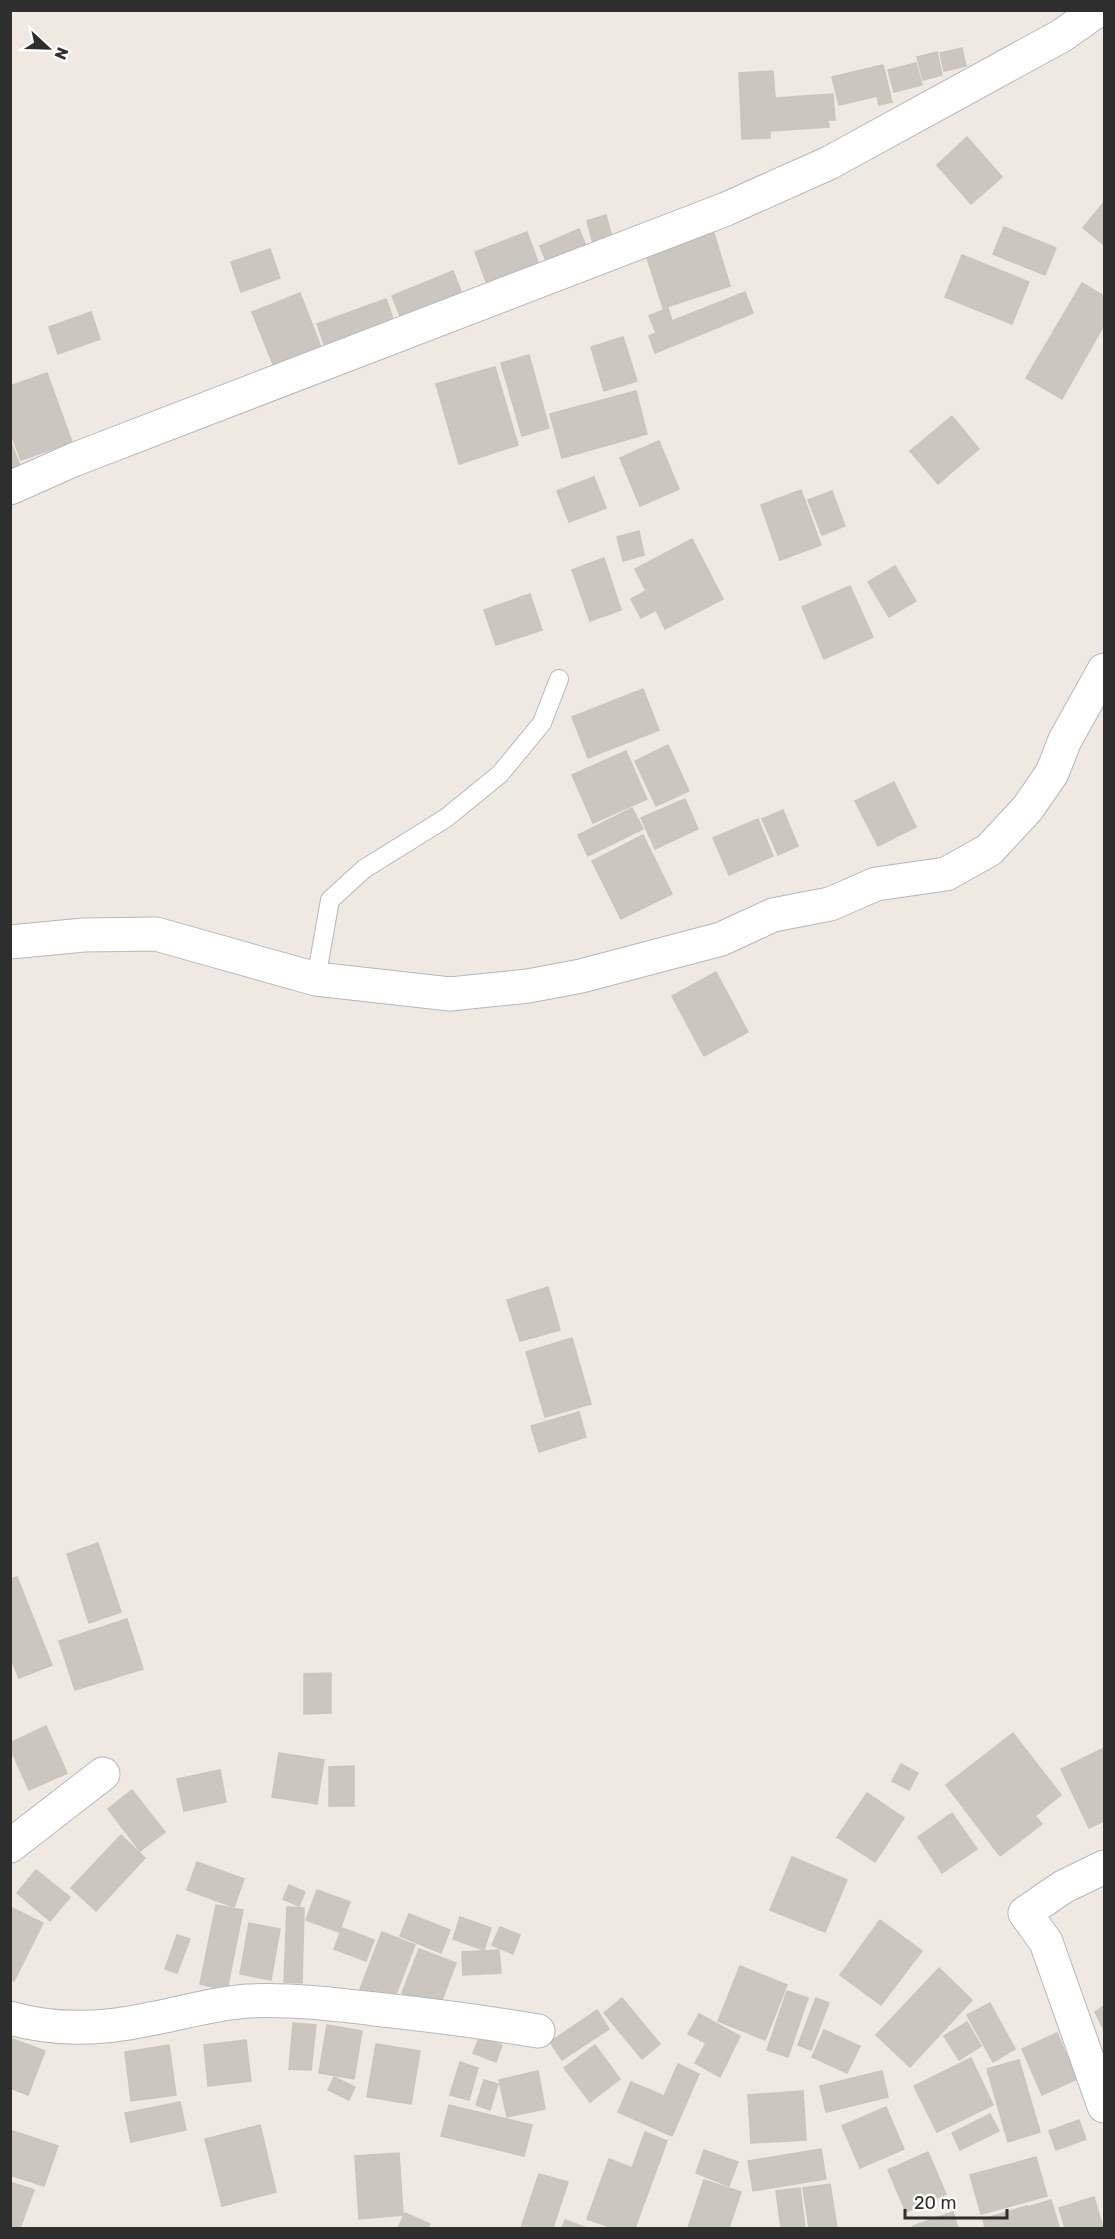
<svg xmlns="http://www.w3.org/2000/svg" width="1115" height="2239" font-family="Rubik,sans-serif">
  <rect width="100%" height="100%" fill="#efe9e1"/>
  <g fill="#cbc7bf" stroke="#cbc5ba" stroke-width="1.5">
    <polygon points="962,48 966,66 944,71 940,53"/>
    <polygon points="937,52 942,75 923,80 917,57"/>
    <polygon points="916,63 922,85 894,92 888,70"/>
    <polygon points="883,65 892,102 879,105 877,96 839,105 832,77"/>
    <polygon points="773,71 775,98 833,94 835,120 828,120 829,127 770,131 770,138 742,139 739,73"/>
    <polygon points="967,137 1002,177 971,204 937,165"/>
    <polygon points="1104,202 1104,245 1083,228"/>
    <polygon points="606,215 615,248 596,254 587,221"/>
    <polygon points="712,227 730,286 663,308 644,248"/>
    <polygon points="1004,227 1056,248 1045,275 993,254"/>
    <polygon points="579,229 596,270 556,286 540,246"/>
    <polygon points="527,232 546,284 494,303 475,252"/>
    <polygon points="270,249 280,278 241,292 231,262"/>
    <polygon points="962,255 1029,282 1012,324 945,297"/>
    <polygon points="453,271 470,314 409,339 392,296"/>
    <polygon points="1082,283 1104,296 1104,325 1062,399 1026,378"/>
    <polygon points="745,292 753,313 655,353 649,336 656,333 649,316 668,308 672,321"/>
    <polygon points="300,293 324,355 277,374 252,312"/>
    <polygon points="386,299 404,350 335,375 317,324"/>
    <polygon points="91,312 100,339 58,354 49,327"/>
    <polygon points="623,337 637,381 604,391 591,347"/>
    <polygon points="529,355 549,428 522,436 501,363"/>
    <polygon points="495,367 518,445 459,464 436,384"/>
    <polygon points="47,373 72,442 21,460 10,431 10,386"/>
    <polygon points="636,391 647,434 562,458 550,414"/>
    <polygon points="952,416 979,449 938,484 910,451"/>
    <polygon points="10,440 29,488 10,495"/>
    <polygon points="659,441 679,489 640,506 620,458"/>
    <polygon points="594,477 606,508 569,522 557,491"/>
    <polygon points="801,490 821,545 780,560 761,505"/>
    <polygon points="832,491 845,526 822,535 808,500"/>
    <polygon points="639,531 644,555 623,561 617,537"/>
    <polygon points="692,539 723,599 665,629 656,610 641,618 631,599 646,591 635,569"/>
    <polygon points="604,558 621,610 590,621 572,570"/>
    <polygon points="895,566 916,601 889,617 868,582"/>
    <polygon points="850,586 873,637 824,659 802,607"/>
    <polygon points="530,594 542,630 496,645 484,610"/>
    <polygon points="643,689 659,730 588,758 572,717"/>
    <polygon points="668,745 689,791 656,806 635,761"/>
    <polygon points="626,751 647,799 593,823 572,775"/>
    <polygon points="894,782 916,827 878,846 855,801"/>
    <polygon points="685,799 698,829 655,849 641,818"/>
    <polygon points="632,808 643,829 588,856 578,835"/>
    <polygon points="783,810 798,846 778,855 762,819"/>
    <polygon points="758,819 773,856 729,875 713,838"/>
    <polygon points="643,835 672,894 621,919 592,861"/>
    <polygon points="716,972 748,1032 704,1056 672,996"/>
    <polygon points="548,1287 560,1330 520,1341 507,1300"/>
    <polygon points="572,1338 591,1404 545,1417 526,1352"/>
    <polygon points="579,1412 586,1437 539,1452 531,1426"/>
    <polygon points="98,1543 121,1612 89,1623 67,1554"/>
    <polygon points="17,1577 52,1665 19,1678 10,1657 10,1579"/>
    <polygon points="127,1619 143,1669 75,1690 59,1641"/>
    <polygon points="331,1673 331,1713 304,1714 304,1674"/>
    <polygon points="46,1726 67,1773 29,1790 10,1748 10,1743"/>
    <polygon points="1013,1733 1061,1795 1035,1816 1042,1824 1000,1856 946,1785"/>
    <polygon points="1104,1748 1104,1821 1089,1828 1061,1769"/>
    <polygon points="279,1753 324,1760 317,1804 272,1797"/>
    <polygon points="901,1764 918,1773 909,1790 892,1781"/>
    <polygon points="354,1766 354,1806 329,1806 329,1767"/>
    <polygon points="220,1770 226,1802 184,1811 177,1779"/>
    <polygon points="132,1790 165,1832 140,1851 108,1809"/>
    <polygon points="867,1793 904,1818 875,1862 837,1837"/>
    <polygon points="952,1813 977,1849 942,1873 918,1837"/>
    <polygon points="121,1835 145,1858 96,1911 71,1888"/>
    <polygon points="792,1857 847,1880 825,1932 770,1910"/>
    <polygon points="197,1862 244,1879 234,1907 187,1890"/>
    <polygon points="36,1870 70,1897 50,1921 17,1893"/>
    <polygon points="289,1885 305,1892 299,1906 283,1899"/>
    <polygon points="317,1890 350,1902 339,1932 306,1920"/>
    <polygon points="216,1905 243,1910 227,1990 200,1984"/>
    <polygon points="10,1907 43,1923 14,1981 10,1979"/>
    <polygon points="287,1907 304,1908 302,1983 284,1982"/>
    <polygon points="409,1914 450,1930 441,1953 400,1936"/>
    <polygon points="460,1917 491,1928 484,1950 453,1939"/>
    <polygon points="880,1920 922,1951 881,2005 840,1975"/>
    <polygon points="249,1923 280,1929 271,1980 240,1974"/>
    <polygon points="500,1927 520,1935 513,1954 492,1945"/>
    <polygon points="342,1928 374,1940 366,1961 334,1949"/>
    <polygon points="382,1932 415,1945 393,2002 360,1989"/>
    <polygon points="177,1935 190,1939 177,1973 165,1969"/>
    <polygon points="419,1949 456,1963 439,2008 402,1993"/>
    <polygon points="499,1950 501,1973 463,1975 462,1952"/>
    <polygon points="740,1966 787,1985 765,2040 718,2021"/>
    <polygon points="939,1968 972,2000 910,2067 876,2035"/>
    <polygon points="787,1991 808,1998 788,2057 767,2050"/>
    <polygon points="622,1998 660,2044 642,2059 604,2013"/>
    <polygon points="816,1998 829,2003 811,2050 798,2045"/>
    <polygon points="990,2003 1015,2049 993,2062 967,2015"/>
    <polygon points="1104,2006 1104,2030 1095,2012"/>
    <polygon points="597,2010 609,2029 562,2060 550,2042"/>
    <polygon points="699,2014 740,2036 720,2077 695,2063 706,2043 688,2034"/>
    <polygon points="967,2022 981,2046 959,2060 944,2036"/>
    <polygon points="293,2023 316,2025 311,2070 289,2069"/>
    <polygon points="327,2025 362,2031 354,2079 319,2073"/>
    <polygon points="824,2030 860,2046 847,2073 812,2057"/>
    <polygon points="1057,2033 1077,2079 1042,2095 1022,2049"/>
    <polygon points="480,2036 502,2045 496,2062 473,2053"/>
    <polygon points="10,2038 45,2051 28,2095 10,2088"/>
    <polygon points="246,2040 251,2081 208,2086 204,2045"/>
    <polygon points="376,2044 420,2051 411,2104 367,2097"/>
    <polygon points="169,2045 176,2095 131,2101 125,2052"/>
    <polygon points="595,2045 620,2079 590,2102 564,2068"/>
    <polygon points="971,2058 993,2105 937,2132 914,2086"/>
    <polygon points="1019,2060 1040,2132 1008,2142 987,2069"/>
    <polygon points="460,2062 478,2068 469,2100 450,2095"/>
    <polygon points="678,2064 699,2074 672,2136 618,2112 631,2082 664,2096"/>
    <polygon points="538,2071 545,2109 507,2117 499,2080"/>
    <polygon points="882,2071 888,2097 826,2112 820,2086"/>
    <polygon points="334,2077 355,2087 349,2100 328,2090"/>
    <polygon points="484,2080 498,2084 490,2110 476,2105"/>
    <polygon points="803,2091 806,2140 751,2143 748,2095"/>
    <polygon points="180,2102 186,2130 131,2142 125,2113"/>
    <polygon points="449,2105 532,2125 524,2156 441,2136"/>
    <polygon points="886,2107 904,2149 860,2168 842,2126"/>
    <polygon points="990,2114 999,2131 960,2150 952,2133"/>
    <polygon points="1079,2120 1086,2139 1056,2150 1049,2131"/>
    <polygon points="260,2125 276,2192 222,2206 205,2139"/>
    <polygon points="10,2130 58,2146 44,2186 10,2175"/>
    <polygon points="645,2132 667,2141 635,2228 613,2228 587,2219 609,2159 632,2168"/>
    <polygon points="821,2149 826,2179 753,2191 748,2161"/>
    <polygon points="704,2150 738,2162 729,2186 696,2173"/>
    <polygon points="928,2152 946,2194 906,2212 888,2170"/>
    <polygon points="399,2153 403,2215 359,2219 355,2156"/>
    <polygon points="1036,2157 1047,2196 981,2214 970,2175"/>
    <polygon points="539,2174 568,2182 553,2228 521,2228"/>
    <polygon points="704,2180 741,2192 729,2228 688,2228"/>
    <polygon points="10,2182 34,2190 20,2228 10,2228"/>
    <polygon points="830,2184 837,2228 809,2228 803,2188"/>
    <polygon points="800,2188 805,2228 781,2228 776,2191"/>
    <polygon points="1094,2197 1103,2228 1065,2228 1059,2208"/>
    <polygon points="1051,2200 1059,2227 1034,2228 1028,2207"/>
    <polygon points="1027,2206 1034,2228 985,2228 983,2219"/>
    <polygon points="953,2212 958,2228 914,2228 913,2226"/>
    <polygon points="405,2213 430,2224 428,2228 398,2228"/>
    <polygon points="565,2220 587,2228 562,2228"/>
  </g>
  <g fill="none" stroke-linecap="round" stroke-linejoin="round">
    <defs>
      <polyline id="lane" points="316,979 330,900 364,869 446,818 500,774 542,723 559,679"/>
      <g id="street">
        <polyline points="10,488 73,460 726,209 829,163 1061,36 1098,10"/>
        <polyline points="10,942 84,935 156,934 316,979 450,994 528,986 581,976 721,939 773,915 830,904 876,884 946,874 989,850 1028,808 1052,773 1065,740 1104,670"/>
        <polyline points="10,1846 103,1774"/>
        <polyline points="1104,1867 1063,1887 1025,1913 1046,1942 1104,2106"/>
        <path d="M10 2018C55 2031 105 2029 150 2019 183 2013 215 2003 248 2001 291 1999 333 2004 375 2009 430 2015 484 2022 538 2031"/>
      </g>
    </defs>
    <use href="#lane" stroke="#b4b7c1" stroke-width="20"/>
    <use href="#street" stroke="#b4b7c1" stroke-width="35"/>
    <use href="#lane" stroke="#fff" stroke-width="18"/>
    <use href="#street" stroke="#fff" stroke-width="33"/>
  </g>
  <rect width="1115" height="2239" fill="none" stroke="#2e2e2e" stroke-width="24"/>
  <g transform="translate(48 48) rotate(112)" stroke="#ffffff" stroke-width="4.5" paint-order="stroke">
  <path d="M0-4.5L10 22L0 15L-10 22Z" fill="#2e2e2e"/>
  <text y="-9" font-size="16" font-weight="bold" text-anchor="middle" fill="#2e2e2e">N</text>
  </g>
  <path d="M905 2209v9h102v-9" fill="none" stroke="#2e2e2e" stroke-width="3"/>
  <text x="914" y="2209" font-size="18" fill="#2e2e2e" stroke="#ffffff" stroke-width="4.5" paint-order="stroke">20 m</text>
</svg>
